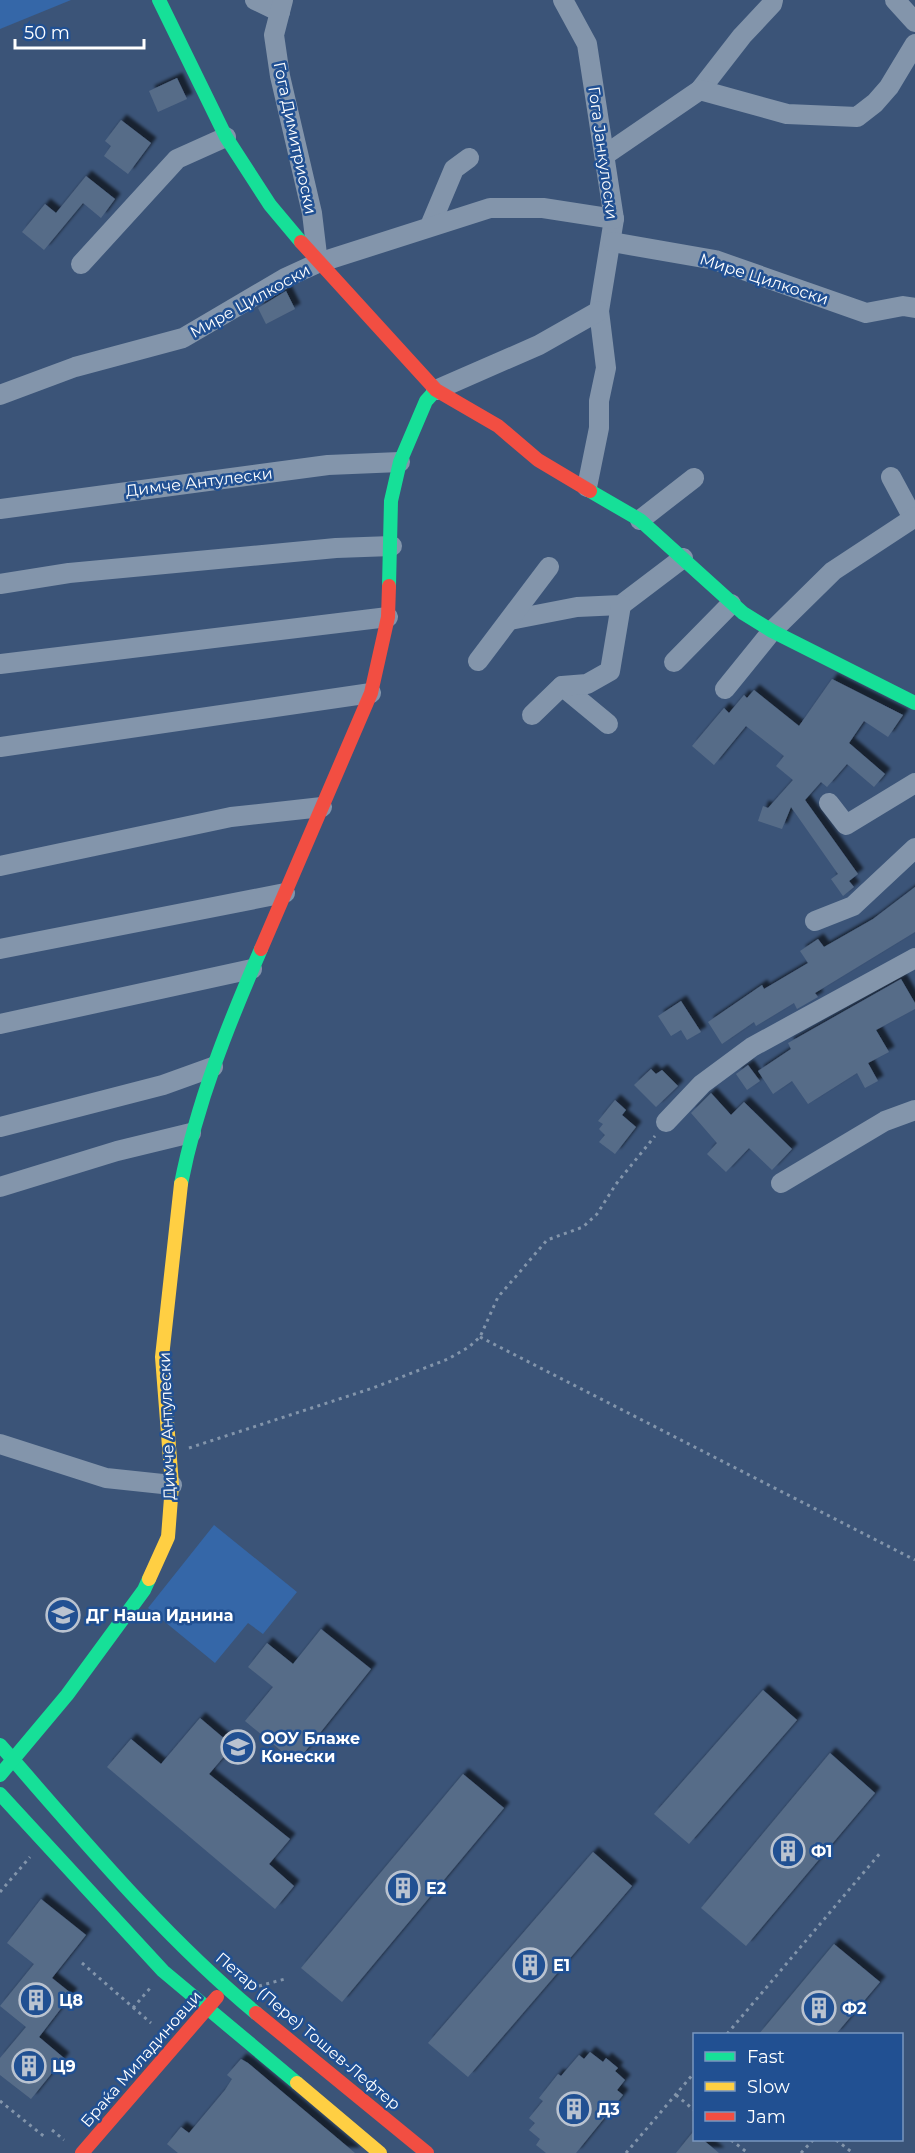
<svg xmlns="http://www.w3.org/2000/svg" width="915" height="2153" font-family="Montserrat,sans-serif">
  <defs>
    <filter id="shadow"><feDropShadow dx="5.5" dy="-5.5" stdDeviation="1.5" flood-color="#0009"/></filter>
  </defs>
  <rect width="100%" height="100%" fill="#3b5478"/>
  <g fill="#3567a8">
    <polygon points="0,0 71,0 0,29"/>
    <polygon points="214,1525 297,1592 263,1634 248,1623 215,1663 148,1608"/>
  </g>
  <g fill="#576c88" filter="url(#shadow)">
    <polygon points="177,78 187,99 158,112 149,91"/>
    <polygon points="121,120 151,143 128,174 104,156 111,146 105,141"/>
    <polygon points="86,176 115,199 101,218 83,203 44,250 22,232 45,204 56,213"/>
    <polygon points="286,291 295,309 266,324 258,308"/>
    <polygon points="832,679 903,715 888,737 864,721 849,743 885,774 874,787 847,764 827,787 821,782 805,800 858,874 849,881 854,887 843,896 831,879 838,874 791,807 782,829 758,821 763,806 768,808 793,780 776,766 784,756 746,726 714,765 692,746 724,708 729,713 744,695 747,698 754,690 799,726"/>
    <polygon points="915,887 915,932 815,993 818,997 797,1009 794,1003 756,1026 754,1022 722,1044 708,1022 762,985 764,989 808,963 800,951 818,939 824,947 873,919"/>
    <polygon points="901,979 915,1003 915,1009 876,1030 889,1052 868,1063 878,1081 865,1088 857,1073 808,1104 792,1081 773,1094 758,1071 791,1049 788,1043"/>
    <polygon points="681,1001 701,1032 687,1040 681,1030 671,1036 658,1016"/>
    <polygon points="748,1065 760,1081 747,1090 736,1074"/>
    <polygon points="651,1069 656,1074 662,1070 678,1086 656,1107 634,1085"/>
    <polygon points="711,1093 731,1115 744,1102 792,1149 772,1170 749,1148 726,1172 707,1154 717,1143 691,1113"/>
    <polygon points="615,1100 626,1110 622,1115 636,1127 615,1154 599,1142 605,1135 599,1129 603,1124 598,1121"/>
    <polygon points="321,1629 371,1669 296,1763 245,1721 273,1687 248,1667 267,1643 293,1664"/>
    <polygon points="763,1690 797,1720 689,1844 654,1814"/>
    <polygon points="200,1718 233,1746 209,1774 290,1839 269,1864 294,1886 275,1909 107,1767 131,1739 161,1764"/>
    <polygon points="830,1753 875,1793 746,1946 701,1908"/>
    <polygon points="463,1774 504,1808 342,2002 301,1968"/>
    <polygon points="593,1852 632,1886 468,2077 428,2043"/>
    <polygon points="41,1899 86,1935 52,1978 72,1994 39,2037 64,2058 31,2099 0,2075 0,2058 26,2027 0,2006 34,1964 7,1943"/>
    <polygon points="834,1944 880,1982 836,2034 759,2034"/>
    <polygon points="590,2052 603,2062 606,2058 618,2068 615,2071 625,2080 617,2090 623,2095 576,2153 546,2153 536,2145 540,2139 529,2130 535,2123 529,2118 543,2101 539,2098 558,2074 561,2076 579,2055 584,2059"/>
    <polygon points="241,2059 248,2063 355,2153 178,2153 167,2144 181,2127 189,2133 225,2090 232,2079 227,2075"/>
    <polygon points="693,2132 694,2139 702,2139 719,2153 676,2153"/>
  </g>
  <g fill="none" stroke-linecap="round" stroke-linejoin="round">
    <g stroke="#8395ab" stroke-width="3" stroke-dasharray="3 4.5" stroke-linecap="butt">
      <polyline points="480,1337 915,1560"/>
      <polyline points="189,1448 373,1388 448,1359 469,1347 480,1337 498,1297 518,1274 547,1240 583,1227 597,1214 616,1184 655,1136"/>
      <polyline points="0,1892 30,1857"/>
      <polyline points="82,1963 151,2023"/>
      <polyline points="259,1986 285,1979"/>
      <polyline points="133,2008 151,1987"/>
      <polyline points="727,2034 881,1852"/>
      <polyline points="676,2095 694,2110"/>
      <polyline points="0,2101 46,2138"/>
      <polyline points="52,2130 64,2140"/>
      <polyline points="731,2140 748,2153"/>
      <polyline points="836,2140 853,2153"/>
      <polyline points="626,2153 694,2073"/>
      <polyline points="801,2153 813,2140"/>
    </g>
    <g stroke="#8395ab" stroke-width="20">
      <polyline points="255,0 280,12"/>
      <polyline points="283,0 274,35 280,76 312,213 318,263"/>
      <polyline points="563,0 587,44 614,219 599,311 606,368 599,401 599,428 587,487"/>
      <polyline points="895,0 915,22"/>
      <polyline points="700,90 742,36 772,4 773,0"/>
      <polyline points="605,155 700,90 787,114 857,117 875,103 889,87 915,44"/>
      <polyline points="430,226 454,169 469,158"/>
      <polyline points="612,242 715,260 866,313 903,306 915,308"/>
      <polyline points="81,264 177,159 226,137"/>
      <polyline points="436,390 539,345 599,311"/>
      <polyline points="0,395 75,367 183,338 285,278 318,263 490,208 543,208 614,219"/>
      <polyline points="891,477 913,518"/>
      <polyline points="0,509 328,465 400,462"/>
      <polyline points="640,520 694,478"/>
      <polyline points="0,584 69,573 336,548 392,546"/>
      <polyline points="510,620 577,607 621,605 683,558"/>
      <polyline points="478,661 549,567"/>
      <polyline points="674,662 731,604"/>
      <polyline points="0,664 388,617"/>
      <polyline points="562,686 608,724"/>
      <polyline points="725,689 772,631 833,571 915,517"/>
      <polyline points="532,715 562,686 587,684 610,671 621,605"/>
      <polyline points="0,747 371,693"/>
      <polyline points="829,803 846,825 915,783"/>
      <polyline points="0,866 231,817 322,807"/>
      <polyline points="815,921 853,906 915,848"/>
      <polyline points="0,949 285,893"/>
      <polyline points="0,1024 252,969"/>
      <polyline points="666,1122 702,1084 752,1047 915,958"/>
      <polyline points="0,1127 163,1085 213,1067"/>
      <polyline points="781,1183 885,1121 915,1110"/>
      <polyline points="0,1187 117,1151 191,1133"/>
      <polyline points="0,1444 106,1478 172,1485"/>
    </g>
    <g stroke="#16e098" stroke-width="14">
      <polyline points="159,0 226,137 270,205 301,242"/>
      <polyline points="590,491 640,520 743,613 772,631 915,703"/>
      <polyline points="389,586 391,501 400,462 426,401 436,390"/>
      <path d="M181 1184C197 1102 228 1025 261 949"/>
      <path d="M0 1745C81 1837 161 1934 256 2013"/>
      <polyline points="0,1775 67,1695 144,1590 149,1579"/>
      <polyline points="0,1794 163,1971 297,2083"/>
    </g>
    <g stroke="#ffcf43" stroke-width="14">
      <polyline points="149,1579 168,1537 172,1485 162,1357 181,1184"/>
      <polyline points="297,2083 380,2153"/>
    </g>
    <g stroke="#f24e42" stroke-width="14">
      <polyline points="301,242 436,390 498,426 538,460 590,491"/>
      <polyline points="261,949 371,693 388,617 389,586"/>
      <polyline points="256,2013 427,2153"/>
      <polyline points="82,2153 217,1997"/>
    </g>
  </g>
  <defs>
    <symbol id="school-ring" viewBox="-11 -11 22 22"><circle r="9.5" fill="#215092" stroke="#bac3d0" stroke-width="1.5"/><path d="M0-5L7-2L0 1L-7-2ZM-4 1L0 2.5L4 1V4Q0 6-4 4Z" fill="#bac3d0"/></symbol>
    <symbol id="building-ring" viewBox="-11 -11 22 22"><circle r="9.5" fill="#215092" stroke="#bac3d0" stroke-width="1.5"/><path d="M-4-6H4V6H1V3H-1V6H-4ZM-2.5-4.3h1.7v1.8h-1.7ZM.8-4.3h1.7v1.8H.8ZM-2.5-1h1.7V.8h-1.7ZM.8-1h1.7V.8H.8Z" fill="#bac3d0"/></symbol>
  </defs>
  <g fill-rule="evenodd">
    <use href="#school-ring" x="44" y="1596" width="38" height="38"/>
    <use href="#school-ring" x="219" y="1728" width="38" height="38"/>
    <use href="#building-ring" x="769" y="1832" width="38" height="38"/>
    <use href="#building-ring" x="384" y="1869" width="38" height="38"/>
    <use href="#building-ring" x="511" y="1946" width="38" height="38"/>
    <use href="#building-ring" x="17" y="1981" width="38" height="38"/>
    <use href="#building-ring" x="800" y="1989" width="38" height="38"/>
    <use href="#building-ring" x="10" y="2047" width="38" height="38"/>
    <use href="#building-ring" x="555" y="2090" width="38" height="38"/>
  </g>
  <g text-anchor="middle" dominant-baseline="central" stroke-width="5" stroke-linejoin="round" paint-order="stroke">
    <g font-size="16" fill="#fff" stroke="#215092">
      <text transform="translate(295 138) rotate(78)">Гога Димитриоски</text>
      <text transform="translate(603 153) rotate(82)">Гога Јанкулоски</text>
      <text transform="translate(764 279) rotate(18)">Мире Цилкоски</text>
      <text transform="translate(250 301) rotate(-29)">Мире Цилкоски</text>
      <text transform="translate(199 482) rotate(-7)">Димче Антулески</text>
      <text transform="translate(167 1426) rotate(-92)">Димче Антулески</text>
      <text transform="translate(308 2031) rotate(40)">Петар (Пере) Тошев-Лефтер</text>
      <text transform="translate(141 2059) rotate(-49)">Браќа Миладиновци</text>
    </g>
    <g font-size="16" font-weight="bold" fill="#fff" stroke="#215092" text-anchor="start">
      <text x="86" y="1615">ДГ Наша Иднина</text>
      <text x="261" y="1738">ООУ Блаже<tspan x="261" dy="18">Конески</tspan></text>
      <text x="811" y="1851">Ф1</text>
      <text x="426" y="1888">Е2</text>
      <text x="553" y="1965">Е1</text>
      <text x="59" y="2000">Ц8</text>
      <text x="842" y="2008">Ф2</text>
      <text x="52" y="2066">Ц9</text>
      <text x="597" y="2109">Д3</text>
    </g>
  </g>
  <rect x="693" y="2033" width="210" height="108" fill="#215092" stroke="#7a96be" stroke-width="1.5"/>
  <rect x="705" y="2052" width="30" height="9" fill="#16e098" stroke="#7a96be" stroke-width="1.5"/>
  <text x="747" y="2063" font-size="18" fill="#ffffff">Fast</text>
  <rect x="705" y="2082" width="30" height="9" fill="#ffcf43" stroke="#7a96be" stroke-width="1.5"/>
  <text x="747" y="2093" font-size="18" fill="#ffffff">Slow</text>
  <rect x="705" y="2112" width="30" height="9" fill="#f24e42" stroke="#7a96be" stroke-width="1.5"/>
  <text x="747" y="2123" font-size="18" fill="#ffffff">Jam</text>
  <path d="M15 39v9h129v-9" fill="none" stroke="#ffffff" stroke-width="3"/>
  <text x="24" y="39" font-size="18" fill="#ffffff" stroke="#215092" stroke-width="4.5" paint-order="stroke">50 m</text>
</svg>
